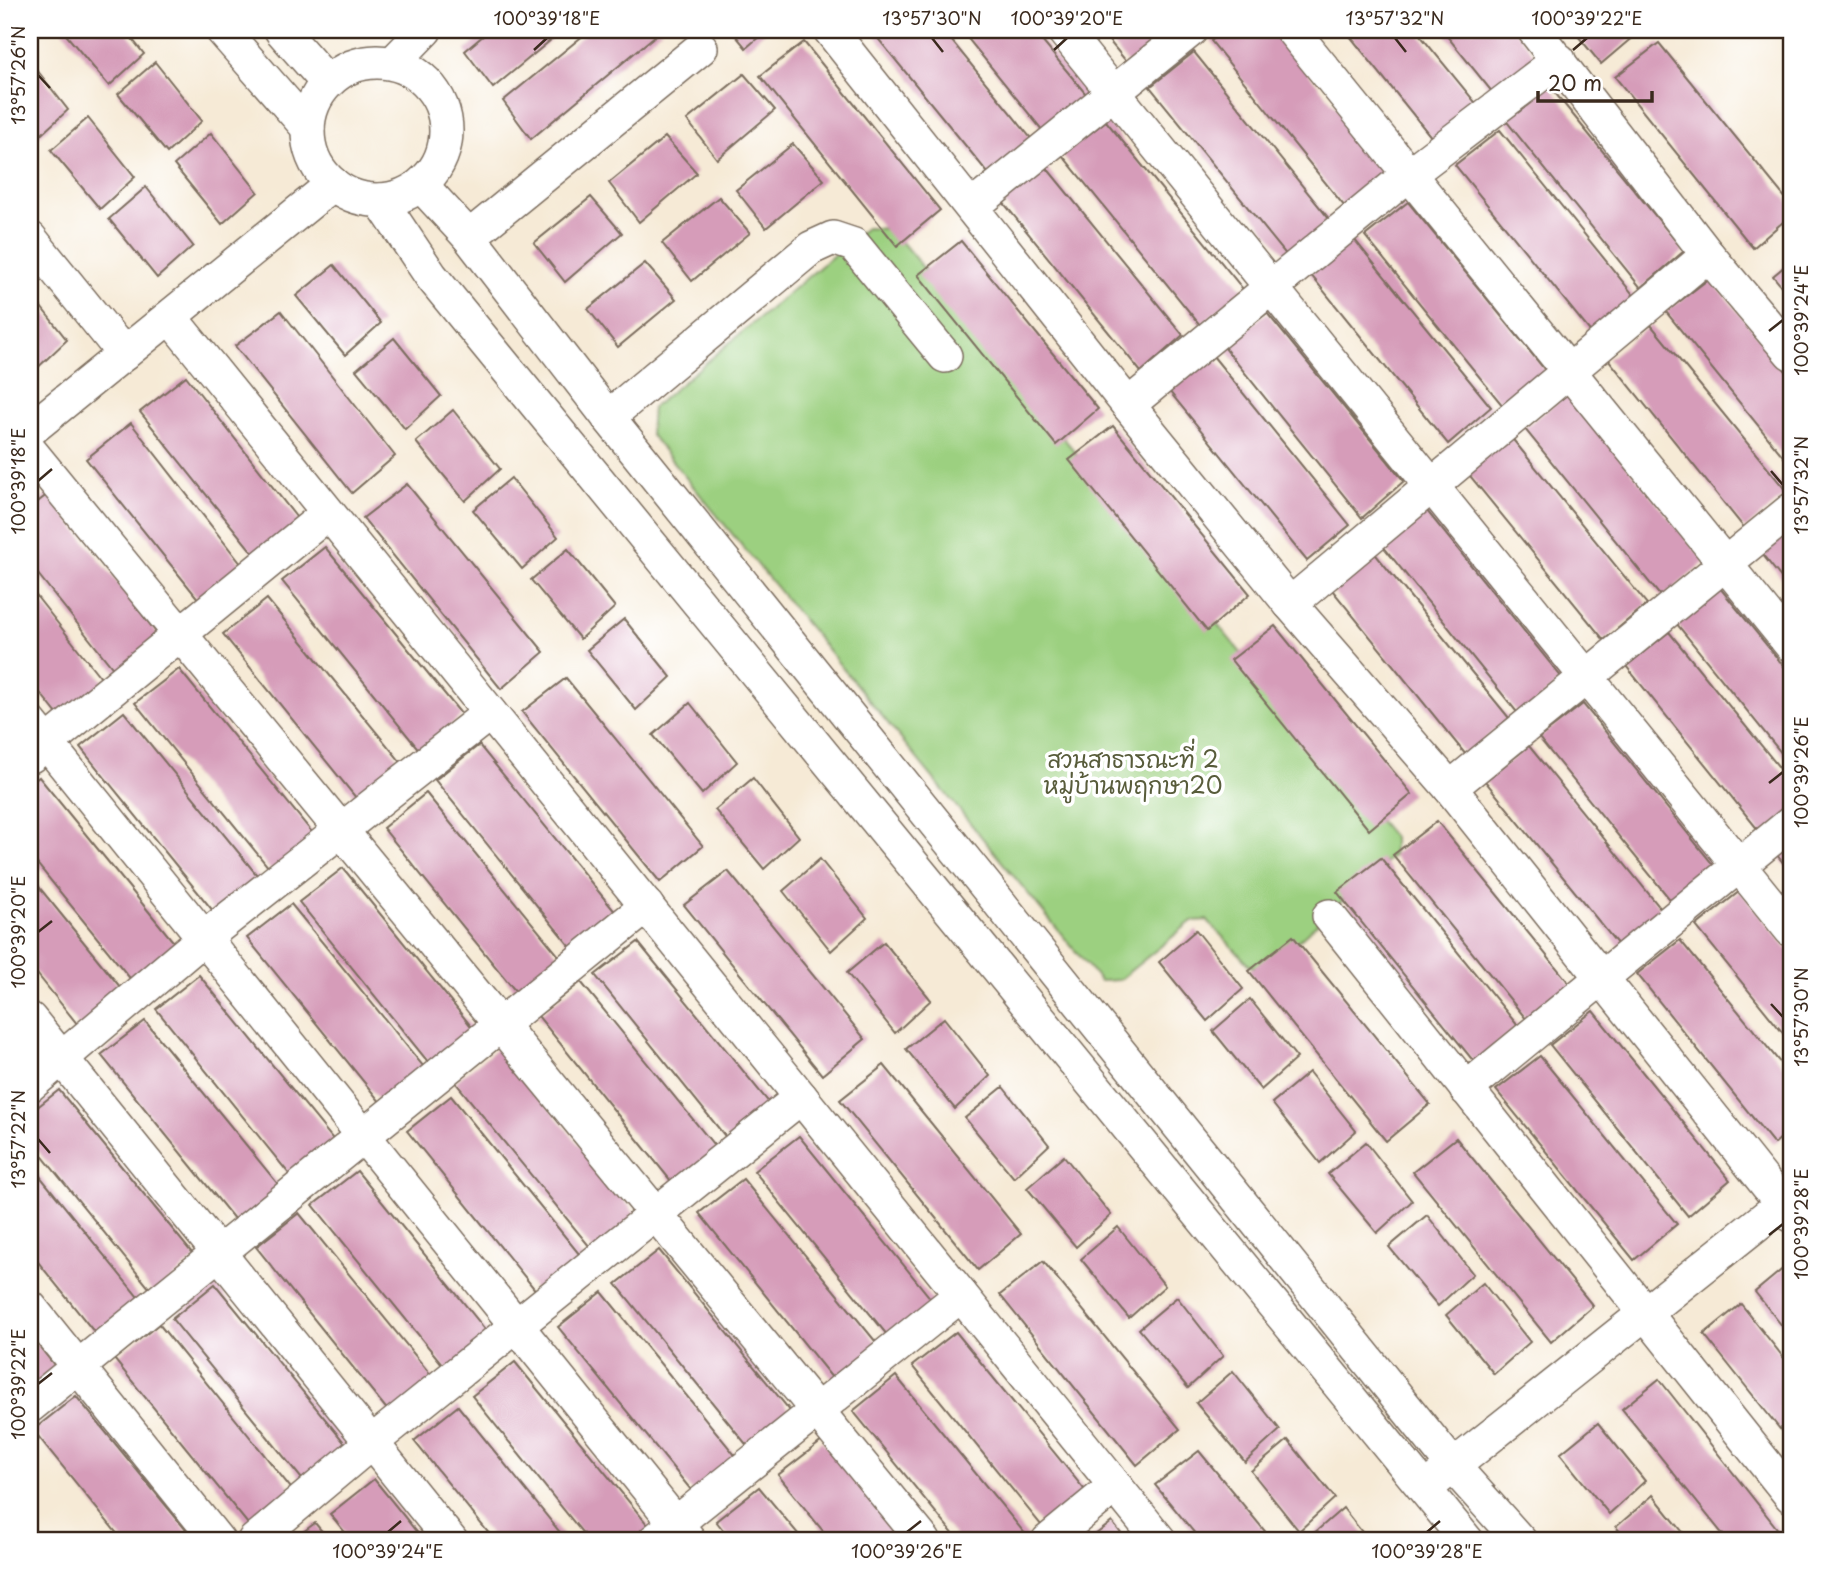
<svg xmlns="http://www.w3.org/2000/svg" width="1821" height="1571" font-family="'Playpen Sans','Playpen Sans Thai',sans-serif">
  <rect width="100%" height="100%" fill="#fff"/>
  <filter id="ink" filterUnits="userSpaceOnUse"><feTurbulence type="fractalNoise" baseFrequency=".0143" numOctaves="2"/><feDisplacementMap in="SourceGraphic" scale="14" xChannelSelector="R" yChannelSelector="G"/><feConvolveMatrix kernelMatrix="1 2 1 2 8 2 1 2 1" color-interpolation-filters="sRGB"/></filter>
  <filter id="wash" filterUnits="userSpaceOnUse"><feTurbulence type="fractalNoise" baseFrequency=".00686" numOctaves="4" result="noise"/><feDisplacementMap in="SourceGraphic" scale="28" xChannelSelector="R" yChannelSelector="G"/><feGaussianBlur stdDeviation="1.57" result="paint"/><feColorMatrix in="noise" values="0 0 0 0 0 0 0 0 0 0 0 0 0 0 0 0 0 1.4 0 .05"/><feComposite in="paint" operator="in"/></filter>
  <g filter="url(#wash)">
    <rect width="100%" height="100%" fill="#f6ead6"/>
    <polygon fill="#9cd080" stroke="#6c7d4f" stroke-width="2" points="866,228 891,229 1393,837 1393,855 1267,969 1250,966 1207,920 1192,921 1119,980 1100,981 650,434 652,408"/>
    <g id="blocks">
      <g fill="#d69cb9">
        <polygon points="62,30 125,30 144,54 109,86"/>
        <polygon points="490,30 563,30 493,88 465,51"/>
        <polygon points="590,30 662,30 531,139 503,101"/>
        <polygon points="731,30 767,30 746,48"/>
        <polygon points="871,30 943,30 1034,142 992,178"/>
        <polygon points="961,30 1033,30 1090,99 1047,136"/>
        <polygon points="1100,30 1174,30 1131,67"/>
        <polygon points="1225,30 1273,30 1391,175 1349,212 1211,41"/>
        <polygon points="1345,30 1416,30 1479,107 1436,143"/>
        <polygon points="1442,30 1514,30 1536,57 1493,93"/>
        <polygon points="1573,30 1641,30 1601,64"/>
        <polygon points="804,42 940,210 897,246 760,76"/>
        <polygon points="1659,43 1791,205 1791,215 1753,248 1615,77"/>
        <polygon points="1194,52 1330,220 1288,257 1150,87"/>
        <polygon points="30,61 68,110 33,142 30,139"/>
        <polygon points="155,62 202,121 167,153 118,94"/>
        <polygon points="744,74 775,110 717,159 687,120"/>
        <polygon points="1547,83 1684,251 1641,288 1503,117"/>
        <polygon points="88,118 135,177 100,209 51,150"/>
        <polygon points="1106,121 1243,289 1200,325 1062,155"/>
        <polygon points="1500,130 1636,298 1593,335 1455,165"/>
        <polygon points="211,133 258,192 222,224 174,165"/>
        <polygon points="665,137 697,173 639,222 609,183"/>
        <polygon points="793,144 824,180 766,228 736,190"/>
        <polygon points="1046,167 1183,335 1141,372 1002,201"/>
        <polygon points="146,187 193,246 157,278 109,219"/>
        <polygon points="591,197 622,233 565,282 534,243"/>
        <polygon points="719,197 750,233 692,281 662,243"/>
        <polygon points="1408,202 1545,370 1503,406 1365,236"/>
        <polygon points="1354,239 1491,407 1448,444 1310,274"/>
        <polygon points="961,241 1098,409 1056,445 918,275"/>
        <polygon points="1791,261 1791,298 1773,276"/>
        <polygon points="645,263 676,299 618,347 588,309"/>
        <polygon points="334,265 381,323 345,355 296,296"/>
        <polygon points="1710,278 1791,377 1791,466 1666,312"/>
        <polygon points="30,293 67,340 32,373 30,371"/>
        <polygon points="281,311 395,456 352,493 235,346"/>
        <polygon points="1267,313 1404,481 1362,518 1224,347"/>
        <polygon points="1651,325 1788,493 1745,529 1608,359"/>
        <polygon points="394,338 441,396 405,429 356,370"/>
        <polygon points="1213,356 1350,525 1307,561 1169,391"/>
        <polygon points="186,376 300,522 257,558 140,412"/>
        <polygon points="1568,394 1705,562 1662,598 1524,428"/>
        <polygon points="453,410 500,469 465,501 416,442"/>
        <polygon points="131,423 245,569 203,605 86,459"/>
        <polygon points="1113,426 1250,594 1207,631 1069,460"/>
        <polygon points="1510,436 1647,604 1604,640 1466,471"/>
        <polygon points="511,478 558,537 522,569 473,510"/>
        <polygon points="407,484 544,652 501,689 363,518"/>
        <polygon points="48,494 162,640 119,676 30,564 30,508"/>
        <polygon points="1427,511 1563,679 1520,716 1382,545"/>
        <polygon points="1791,530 1791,590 1762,554"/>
        <polygon points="325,547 462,715 420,751 282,581"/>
        <polygon points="568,549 615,607 580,639 531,580"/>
        <polygon points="1372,550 1509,718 1466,755 1328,585"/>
        <polygon points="30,588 108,687 65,724 30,680"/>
        <polygon points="1720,588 1791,675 1791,765 1676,623"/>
        <polygon points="267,599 405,767 361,804 223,634"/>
        <polygon points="624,619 671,677 636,710 587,650"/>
        <polygon points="1275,626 1412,794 1369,830 1231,660"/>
        <polygon points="1669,632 1791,782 1791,812 1763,836 1626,666"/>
        <polygon points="179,669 316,837 273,873 135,703"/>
        <polygon points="566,678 703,846 660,882 522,712"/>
        <polygon points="690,703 737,762 702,794 653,735"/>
        <polygon points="1583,704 1719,872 1677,908 1539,738"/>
        <polygon points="124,712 261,880 218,917 80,747"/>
        <polygon points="479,745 616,913 573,950 435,780"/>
        <polygon points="1529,746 1666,915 1623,951 1485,781"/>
        <polygon points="39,777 176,945 133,982 30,855 30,784"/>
        <polygon points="753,778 799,837 764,869 715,810"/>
        <polygon points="426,793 563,961 521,998 383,828"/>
        <polygon points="1437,821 1574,989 1531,1025 1393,855"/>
        <polygon points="1791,844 1791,873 1777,855"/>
        <polygon points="1381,858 1518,1026 1475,1063 1337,892"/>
        <polygon points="820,859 867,918 831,951 783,891"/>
        <polygon points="343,868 479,1036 437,1073 299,902"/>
        <polygon points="728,871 865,1039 822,1075 684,905"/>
        <polygon points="30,876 125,993 82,1030 30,965"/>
        <polygon points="1740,891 1791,954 1791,1043 1696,926"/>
        <polygon points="291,904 428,1072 385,1108 247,938"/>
        <polygon points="1196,930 1243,989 1207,1021 1159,962"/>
        <polygon points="1293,936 1430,1104 1386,1141 1249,971"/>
        <polygon points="1680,940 1791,1076 1791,1129 1774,1144 1637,974"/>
        <polygon points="638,942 775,1110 733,1146 595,975"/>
        <polygon points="884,942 931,1000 895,1033 847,973"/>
        <polygon points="199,975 337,1144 294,1180 156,1009"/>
        <polygon points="581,982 718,1150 675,1186 538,1016"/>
        <polygon points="1250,999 1297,1058 1261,1090 1213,1031"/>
        <polygon points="1593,1011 1730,1180 1688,1216 1550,1045"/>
        <polygon points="944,1018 990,1076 955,1109 906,1049"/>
        <polygon points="145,1021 282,1189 239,1225 101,1055"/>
        <polygon points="499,1047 636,1215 594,1252 455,1082"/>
        <polygon points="1540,1056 1677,1224 1634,1260 1496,1090"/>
        <polygon points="884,1065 1021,1234 978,1270 840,1100"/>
        <polygon points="1309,1072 1356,1131 1320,1163 1272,1103"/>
        <polygon points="1003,1087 1049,1145 1014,1178 965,1118"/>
        <polygon points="59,1090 196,1258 154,1294 30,1141 30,1113"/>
        <polygon points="451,1096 588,1265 545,1302 407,1131"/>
        <polygon points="799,1136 936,1305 892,1341 754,1171"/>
        <polygon points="1456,1138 1593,1306 1551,1342 1413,1172"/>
        <polygon points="1366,1142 1412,1201 1377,1233 1328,1174"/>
        <polygon points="1064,1156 1111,1215 1076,1247 1027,1188"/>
        <polygon points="30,1164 142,1302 99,1338 30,1252"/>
        <polygon points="357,1171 493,1339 451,1375 313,1205"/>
        <polygon points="743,1179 880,1347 837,1384 699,1213"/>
        <polygon points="299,1213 436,1381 393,1417 256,1247"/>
        <polygon points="1427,1215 1473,1274 1438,1306 1389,1247"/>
        <polygon points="1118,1227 1165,1286 1129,1318 1081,1259"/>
        <polygon points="659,1250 796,1418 754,1454 616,1284"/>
        <polygon points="1043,1261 1180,1429 1137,1465 1000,1295"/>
        <polygon points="1791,1262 1791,1337 1755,1292"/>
        <polygon points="1483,1283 1530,1342 1494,1374 1446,1315"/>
        <polygon points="215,1284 352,1452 310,1489 172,1319"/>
        <polygon points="602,1292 739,1460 696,1496 558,1327"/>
        <polygon points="1177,1297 1223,1356 1188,1388 1139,1329"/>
        <polygon points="1741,1304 1791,1367 1791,1443 1704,1334"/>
        <polygon points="159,1324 295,1493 252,1529 114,1359"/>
        <polygon points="956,1332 1093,1500 1050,1536 912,1366"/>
        <polygon points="30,1335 58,1370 30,1394"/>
        <polygon points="515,1362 652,1530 639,1541 589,1541 472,1396"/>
        <polygon points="1233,1371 1280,1430 1245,1462 1196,1403"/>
        <polygon points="896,1376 1031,1541 959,1541 853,1411"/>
        <polygon points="1659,1379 1787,1541 1728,1541 1622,1409"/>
        <polygon points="76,1396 195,1541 123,1541 33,1430"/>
        <polygon points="458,1406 567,1541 495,1541 414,1441"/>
        <polygon points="1598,1423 1645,1481 1609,1514 1560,1454"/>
        <polygon points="1288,1440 1335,1498 1299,1531 1251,1471"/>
        <polygon points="822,1441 904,1541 831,1541 778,1475"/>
        <polygon points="1199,1451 1273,1541 1201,1541 1155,1485"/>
        <polygon points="374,1479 424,1541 352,1541 330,1514"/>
        <polygon points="759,1487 804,1541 732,1541 716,1521"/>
        <polygon points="1653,1495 1690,1541 1628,1541 1616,1527"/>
        <polygon points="1343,1508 1369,1541 1305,1541"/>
        <polygon points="1112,1522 1127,1541 1087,1541"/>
        <polygon points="315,1523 330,1541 291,1541"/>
      </g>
    </g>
  </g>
  <g filter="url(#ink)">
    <use href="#blocks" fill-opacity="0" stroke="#7c6d5e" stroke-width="2"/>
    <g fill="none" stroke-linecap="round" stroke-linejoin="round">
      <defs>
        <g id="minor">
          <polyline points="222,30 308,128"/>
          <polyline points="281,30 327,82"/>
          <polyline points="830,30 1128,405 1290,604 1450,788 1791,1215"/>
          <polyline points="1063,30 1791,930"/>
          <polyline points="1292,30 1791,645"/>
          <polyline points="1534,30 1708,255 1791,353"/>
          <circle cx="377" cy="131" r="69"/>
          <polyline points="393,63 425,30"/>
          <polyline points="421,185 469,237 608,417 1453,1466 1520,1541"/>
          <polyline points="380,200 431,276 1467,1541"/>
          <polyline points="972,207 1191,30"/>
          <polyline points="469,237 701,48"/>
          <polyline points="30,238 124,354"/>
          <polyline points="170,317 1160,1541"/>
          <polyline points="1128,405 1408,175 1559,60"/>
          <polyline points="608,417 811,248 833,238 854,245 945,356"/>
          <polyline points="30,430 333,184"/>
          <polyline points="30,451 924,1541"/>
          <polyline points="1290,604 1708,255"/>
          <polyline points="30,722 690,1541"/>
          <polyline points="31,756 327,514"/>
          <polyline points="1450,788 1791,510"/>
          <polyline points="1329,916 1791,1496"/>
          <polyline points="30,1019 451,1541"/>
          <polyline points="30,1085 205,937 490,713"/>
          <polyline points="1466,1089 1791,823"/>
          <polyline points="30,1307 218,1541"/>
          <polyline points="30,1406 647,906"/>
          <polyline points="1437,1479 1791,1197"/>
          <polyline points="254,1541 372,1442 801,1097"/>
          <polyline points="654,1541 961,1295"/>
          <polyline points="1048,1541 1115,1486"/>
        </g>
      </defs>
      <use href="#minor" stroke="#7c6d5e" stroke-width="36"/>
      <use href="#minor" stroke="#fff" stroke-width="33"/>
    </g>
  </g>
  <path fill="none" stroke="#3b2a1e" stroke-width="2.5" d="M932 38 943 52M1395 38 1406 52M534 50 547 38M1054 50 1067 38M1573 50 1587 38M38 75 50 88M1769 331 1783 320M1771 471 1783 485M38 481 52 469M1769 783 1783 772M38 932 52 921M1771 1004 1783 1017M38 1139 50 1153M1769 1235 1783 1224M38 1384 52 1373M388 1532 401 1521M907 1532 921 1521M1427 1532 1440 1521"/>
  <g text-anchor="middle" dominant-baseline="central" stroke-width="7" stroke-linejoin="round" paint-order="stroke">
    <g font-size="23" fill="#585c3b" stroke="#fff">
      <text x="1133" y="758">สวนสาธารณะที่ 2<tspan x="1133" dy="26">หมู่บ้านพฤกษา20</tspan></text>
    </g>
  </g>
  <rect width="1821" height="1571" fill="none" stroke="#fff" stroke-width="77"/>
  <path d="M1538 91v10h114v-10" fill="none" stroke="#3b2a1e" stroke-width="3.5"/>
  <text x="1548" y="91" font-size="21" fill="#3b2a1e" stroke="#ffffff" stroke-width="5" paint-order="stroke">20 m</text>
  <rect x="38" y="38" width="1745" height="1494" fill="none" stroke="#3b2a1e" stroke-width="2.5"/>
  <g font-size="18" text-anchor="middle" fill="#3b2a1e">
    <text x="547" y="25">100°39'18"E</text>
    <text x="932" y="25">13°57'30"N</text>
    <text x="1067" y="25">100°39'20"E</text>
    <text x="1395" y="25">13°57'32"N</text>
    <text x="1587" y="25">100°39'22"E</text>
    <text transform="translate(19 75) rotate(-90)" y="6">13°57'26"N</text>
    <text transform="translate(1802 320) rotate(-90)" y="6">100°39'24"E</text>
    <text transform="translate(19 481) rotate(-90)" y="6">100°39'18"E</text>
    <text transform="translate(1802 485) rotate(-90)" y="6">13°57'32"N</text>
    <text transform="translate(1802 772) rotate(-90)" y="6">100°39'26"E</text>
    <text transform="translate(19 932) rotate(-90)" y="6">100°39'20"E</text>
    <text transform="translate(1802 1017) rotate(-90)" y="6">13°57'30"N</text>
    <text transform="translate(19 1139) rotate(-90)" y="6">13°57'22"N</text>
    <text transform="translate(1802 1224) rotate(-90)" y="6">100°39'28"E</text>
    <text transform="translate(19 1384) rotate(-90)" y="6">100°39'22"E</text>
    <text x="388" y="1558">100°39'24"E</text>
    <text x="907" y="1558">100°39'26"E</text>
    <text x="1427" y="1558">100°39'28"E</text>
  </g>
</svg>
